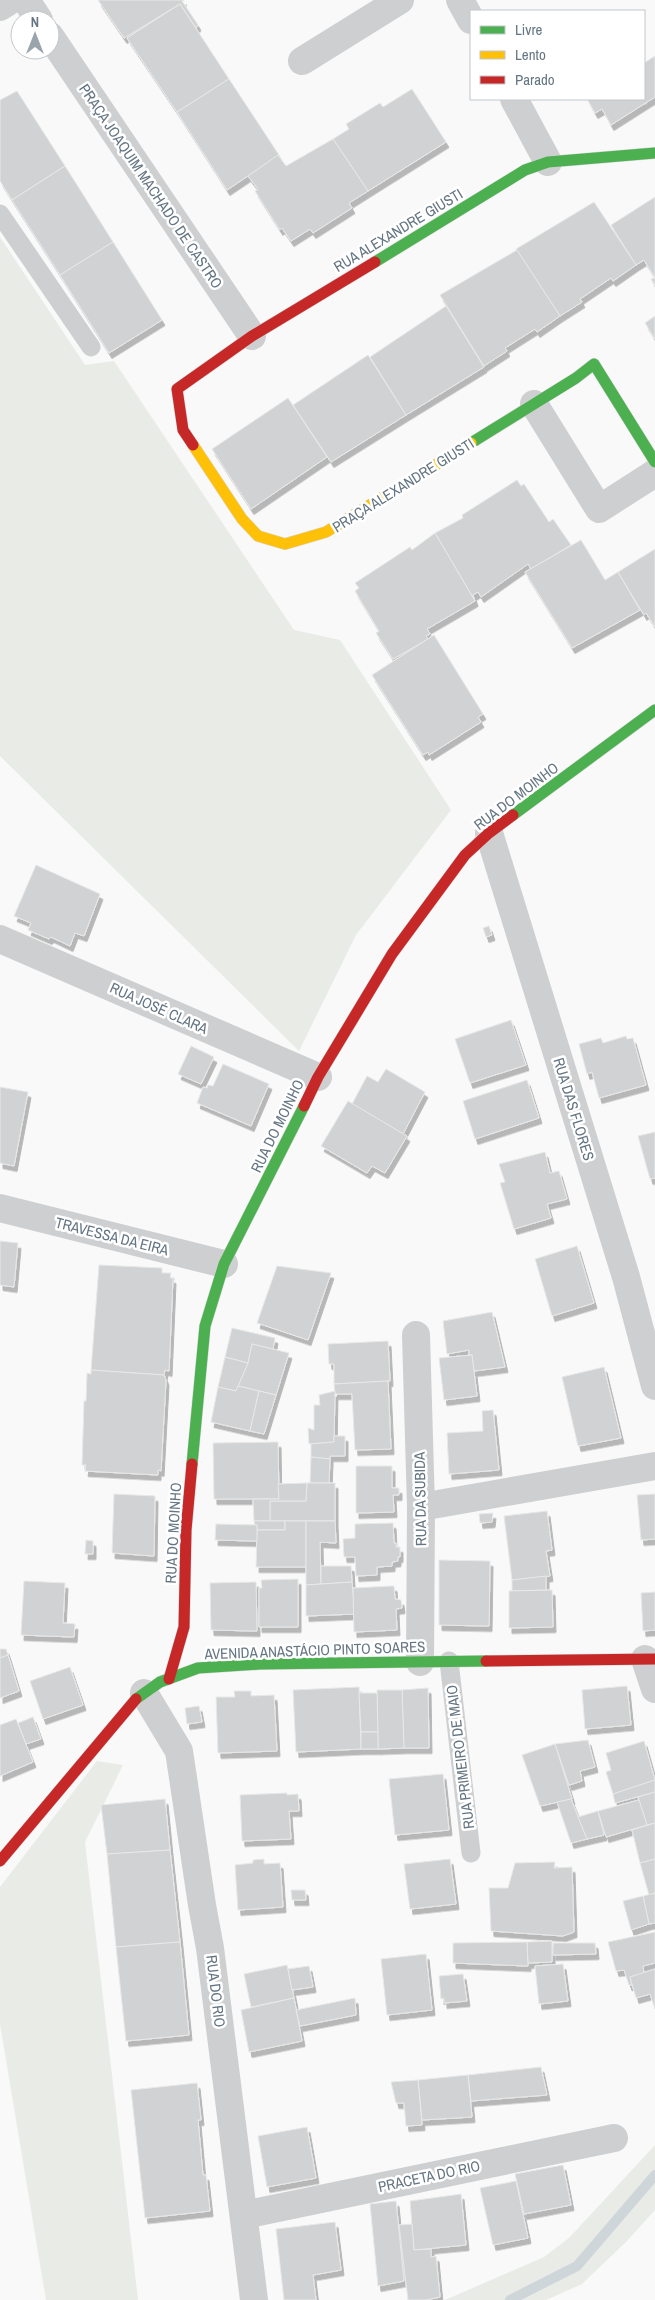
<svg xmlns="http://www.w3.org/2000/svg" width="655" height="2300" font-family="'Archivo Narrow',sans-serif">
  <defs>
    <filter id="shadow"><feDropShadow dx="3" dy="5.5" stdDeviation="0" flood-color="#0004"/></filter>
  </defs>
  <rect width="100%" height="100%" fill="#f9f9f9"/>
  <g fill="#e8ebe6">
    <polygon points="0,237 85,365 114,361 294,630 340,640 451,810 356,935 299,1051 0,756"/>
    <polygon points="97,1761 123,1765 85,1842 138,2300 46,2300 0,2024 0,1887"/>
    <polygon points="655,2145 655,2210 627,2241 582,2284 546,2300 445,2300 544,2257 569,2238"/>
  </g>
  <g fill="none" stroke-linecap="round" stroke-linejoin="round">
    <polyline stroke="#ced6d9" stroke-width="10" points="510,2300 577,2266 655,2175"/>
  </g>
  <g fill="#d0d2d3" stroke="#e8e8e8" filter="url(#shadow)">
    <polygon points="98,0 184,0 182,1 198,25 196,28 180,4 124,38"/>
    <polygon points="180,4 229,79 177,112 127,38"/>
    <polygon points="655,56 655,97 611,125 602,109 595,113 587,99 644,99 644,63"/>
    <polygon points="229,79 279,155 227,190 177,112"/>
    <polygon points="412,89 446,142 368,191 333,139 349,129 346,124 380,103 383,107"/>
    <polygon points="17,91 65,166 12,200 0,181 0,100"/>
    <polygon points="333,139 368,191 349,203 352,208 313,233 310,229 291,241 282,228 280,230 255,191 258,189 248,176 278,155 286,166"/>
    <polygon points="65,166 113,242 60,275 12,200"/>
    <polygon points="655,197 655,286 651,279 655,278 644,260 636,265 611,225"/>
    <polygon points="594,202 636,265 613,281 611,278 580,299 582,302 560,316 516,249"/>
    <polygon points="113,242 162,320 109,353 60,275"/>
    <polygon points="517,250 560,316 537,332 535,329 505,348 507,351 484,366 440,295"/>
    <polygon points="446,306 484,367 406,415 370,357"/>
    <polygon points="655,316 655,339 645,323"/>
    <polygon points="368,355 406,415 331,462 293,405"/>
    <polygon points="288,398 327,457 251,509 212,449"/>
    <polygon points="517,480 521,486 524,484 549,522 553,519 571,545 531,569 528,564 481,597 478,592 473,595 475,601 435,533 463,518 462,515"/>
    <polygon points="435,533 475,601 427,629 430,634 426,636 428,639 393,659 376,633 379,631 355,591 359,588 355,583 410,547 412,550"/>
    <polygon points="581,540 605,580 618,572 640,610 572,648 525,572"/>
    <polygon points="655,549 655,627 646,613 644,615 618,572"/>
    <polygon points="434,635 483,714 478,717 481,722 429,755 428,752 423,755 372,675"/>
    <polygon points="36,865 100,894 84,936 75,933 70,946 51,937 49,939 28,930 31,923 14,916"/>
    <polygon points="489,926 492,935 486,937 483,928"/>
    <polygon points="511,1020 526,1065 470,1083 455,1039"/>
    <polygon points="626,1036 627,1039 633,1038 646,1085 599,1098 592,1072 587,1074 579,1044 601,1038 603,1043"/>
    <polygon points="191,1046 214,1057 201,1084 178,1074"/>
    <polygon points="223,1064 269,1084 251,1126 197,1103 203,1087 207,1088 208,1085 213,1086"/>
    <polygon points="386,1069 425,1092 403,1134 352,1104 367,1076 378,1082"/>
    <polygon points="527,1080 539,1118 475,1139 463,1101"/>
    <polygon points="0,1087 28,1092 14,1166 0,1163"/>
    <polygon points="348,1101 407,1136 385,1173 372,1166 367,1173 321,1146"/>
    <polygon points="655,1132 655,1178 650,1179 638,1136"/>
    <polygon points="545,1152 550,1173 559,1171 567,1199 547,1204 551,1218 514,1229 500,1183 505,1182 499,1164"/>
    <polygon points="0,1241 18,1243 14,1287 0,1285"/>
    <polygon points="577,1246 594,1303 552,1316 535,1259"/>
    <polygon points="99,1265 162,1268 162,1273 171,1273 170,1278 173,1278 169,1371 165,1370 164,1375 91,1370"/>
    <polygon points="277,1266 331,1273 308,1340 257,1323"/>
    <polygon points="492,1312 505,1367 474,1371 472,1355 469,1355 469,1350 447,1354 443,1321"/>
    <polygon points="232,1328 275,1338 273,1349 252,1344 248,1363 225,1357"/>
    <polygon points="388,1341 390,1381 334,1384 334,1364 329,1364 328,1344"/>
    <polygon points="252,1344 289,1353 276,1395 238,1386 248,1363"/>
    <polygon points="472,1355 477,1396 444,1400 439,1358"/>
    <polygon points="225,1357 248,1363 236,1391 218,1387"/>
    <polygon points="604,1367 621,1438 578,1446 562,1377"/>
    <polygon points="91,1370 164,1375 166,1380 161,1471 158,1470 158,1475 85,1471 86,1465 82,1465 84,1401 86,1401 87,1373 91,1374"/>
    <polygon points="388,1381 391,1449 355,1450 352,1394 335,1394 334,1384"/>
    <polygon points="238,1386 259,1391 250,1431 211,1422 218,1387 236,1391"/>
    <polygon points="259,1391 276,1395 264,1434 250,1431"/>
    <polygon points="335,1391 334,1442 309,1444 308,1428 314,1430 314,1405 320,1405 319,1395"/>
    <polygon points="493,1410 499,1470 449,1474 447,1433 483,1431 482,1411"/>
    <polygon points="334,1436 345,1436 345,1456 330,1456 330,1459 311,1457 311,1444 334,1442"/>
    <polygon points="278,1442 279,1499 214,1499 213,1443"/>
    <polygon points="311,1457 330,1459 329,1483 310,1483"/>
    <polygon points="356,1466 392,1466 392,1488 399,1488 399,1495 393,1495 394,1512 356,1513"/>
    <polygon points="307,1483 335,1483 335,1521 270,1521 270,1501 306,1501"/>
    <polygon points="307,1483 306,1501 270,1501 270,1521 254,1521 253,1499 279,1499 278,1484"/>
    <polygon points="114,1494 155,1496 154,1556 112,1553"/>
    <polygon points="655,1494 655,1539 641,1540 637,1495"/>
    <polygon points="547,1511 552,1550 546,1551 550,1576 512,1580 504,1516"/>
    <polygon points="493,1513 492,1522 480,1523 479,1514"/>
    <polygon points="254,1521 285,1521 285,1530 257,1530 257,1525 255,1525"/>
    <polygon points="285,1521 306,1521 306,1567 256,1567 257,1530 285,1530"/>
    <polygon points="306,1521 335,1521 336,1543 320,1542 321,1584 306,1585"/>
    <polygon points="393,1523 394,1543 396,1543 396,1547 400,1547 400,1557 398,1557 398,1561 392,1562 392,1566 377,1567 377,1575 356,1576 355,1557 344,1557 343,1539 355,1538 355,1524"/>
    <polygon points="216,1524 257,1525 257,1541 215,1540"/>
    <polygon points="86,1540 93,1541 93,1554 85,1554"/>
    <polygon points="439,1560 490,1561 489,1626 439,1625"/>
    <polygon points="321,1566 351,1566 352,1582 321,1584"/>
    <polygon points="546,1576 546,1590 512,1591 512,1580"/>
    <polygon points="298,1579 298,1627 259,1627 259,1588 262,1588 261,1580"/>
    <polygon points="24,1581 65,1583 63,1623 75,1624 74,1637 21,1635"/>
    <polygon points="256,1582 257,1631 211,1630 210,1583"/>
    <polygon points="352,1582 355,1614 306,1616 306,1585"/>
    <polygon points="391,1586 394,1586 395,1599 401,1600 402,1608 396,1609 397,1630 354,1632 353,1588"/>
    <polygon points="552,1590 553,1627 509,1628 509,1591"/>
    <polygon points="655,1592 655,1630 643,1631 641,1593"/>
    <polygon points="0,1649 6,1649 8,1655 0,1658"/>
    <polygon points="8,1655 19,1691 0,1698 0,1658"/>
    <polygon points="70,1667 83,1705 43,1719 30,1681"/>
    <polygon points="627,1686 631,1725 585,1729 582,1690"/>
    <polygon points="359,1687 361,1749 296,1752 293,1690"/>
    <polygon points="428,1688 429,1748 404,1748 402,1690"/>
    <polygon points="377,1690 402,1690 404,1748 378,1749"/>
    <polygon points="234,1691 251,1691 251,1696 274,1695 277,1751 218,1753 216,1697 235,1697"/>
    <polygon points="359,1693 377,1693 378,1732 361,1732"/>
    <polygon points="199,1706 202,1722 187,1724 185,1708"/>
    <polygon points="33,1717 41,1739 26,1744 18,1723"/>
    <polygon points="16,1719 33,1762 0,1776 0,1725"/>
    <rect x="361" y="1732" width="17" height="17"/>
    <polygon points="588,1740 595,1767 580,1771 582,1781 569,1785 555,1744"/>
    <polygon points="644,1741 655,1780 613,1794 606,1772 611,1770 606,1753"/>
    <polygon points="555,1744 572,1799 540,1806 522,1755"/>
    <polygon points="443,1774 449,1830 395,1835 389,1779"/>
    <polygon points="655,1780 655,1792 615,1803 613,1794"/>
    <polygon points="655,1792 655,1823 647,1825 638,1797"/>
    <polygon points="287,1793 287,1795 298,1794 299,1811 289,1811 291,1839 242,1841 240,1795"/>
    <polygon points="165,1799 170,1850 107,1854 101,1805"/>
    <polygon points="571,1799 587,1839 571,1843 557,1802"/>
    <polygon points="639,1800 647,1825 606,1837 598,1811"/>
    <polygon points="598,1811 604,1835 587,1839 578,1817"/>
    <polygon points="655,1823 655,1859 640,1863 632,1830"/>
    <polygon points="170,1850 180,1942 116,1947 107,1854"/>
    <polygon points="264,1859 264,1864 280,1863 283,1907 238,1910 235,1865 253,1863 253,1860"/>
    <polygon points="450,1859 456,1904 410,1909 404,1864"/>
    <polygon points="655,1859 655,1893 649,1895 640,1863"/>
    <polygon points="555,1862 554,1868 572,1867 574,1932 563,1936 491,1931 489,1888 508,1888 515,1863"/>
    <polygon points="291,1890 305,1890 306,1900 292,1900"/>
    <polygon points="655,1893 655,1923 649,1924 643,1896"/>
    <polygon points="643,1896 649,1924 631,1930 623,1901"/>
    <polygon points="655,1932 655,1963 643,1966 644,1973 630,1977 632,1985 629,1985 624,1970 616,1971 608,1942"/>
    <polygon points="552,1941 552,1962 528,1963 527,1942"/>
    <polygon points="180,1942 189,2035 126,2041 116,1947"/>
    <polygon points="527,1942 528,1966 453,1963 453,1943"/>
    <polygon points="553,1943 595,1943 596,1954 553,1955"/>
    <polygon points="426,1954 432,2010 387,2015 381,1959"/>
    <polygon points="563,1964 568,2001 539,2004 535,1966"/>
    <polygon points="287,1965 294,1998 251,2007 244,1974"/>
    <polygon points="309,1966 313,1987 292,1990 288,1969"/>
    <polygon points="655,1969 655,2009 650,1994 636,1998 630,1977"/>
    <polygon points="463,1974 467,2001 444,2003 444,1998 441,1999 439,1976"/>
    <polygon points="294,1998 302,2041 249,2052 241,2010"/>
    <polygon points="355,1998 356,2015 300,2026 296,2010"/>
    <polygon points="541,2067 547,2095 471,2101 468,2075"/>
    <polygon points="468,2075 472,2117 422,2120 418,2080"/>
    <polygon points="418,2080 422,2125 406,2126 404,2103 396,2103 391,2082"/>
    <polygon points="197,2083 201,2120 198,2120 203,2175 206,2175 210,2211 145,2218 131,2090"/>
    <polygon points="307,2127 316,2178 267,2187 258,2136"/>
    <polygon points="563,2165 571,2205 524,2214 515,2174"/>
    <polygon points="516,2181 528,2238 493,2245 480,2188"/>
    <polygon points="461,2194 466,2245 414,2250 410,2201"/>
    <polygon points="396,2201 404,2281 378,2286 370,2204"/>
    <polygon points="335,2222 341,2270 313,2275 316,2300 284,2300 276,2229"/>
    <polygon points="412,2224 414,2250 431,2249 431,2257 436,2256 440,2297 426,2300 408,2300 399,2225"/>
  </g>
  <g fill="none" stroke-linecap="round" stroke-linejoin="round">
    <defs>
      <g id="fast">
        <polyline points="375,262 525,170 548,162 655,153"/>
        <polyline points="471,443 576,378 594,364 655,462"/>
        <polyline points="513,815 655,710"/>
        <polyline points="192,1464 205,1326 224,1264 304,1106"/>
        <polyline points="136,1699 160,1682 198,1668 260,1664 486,1661"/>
      </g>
      <polyline id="slow" points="193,445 242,519 258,536 285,544 326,532 471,443"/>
      <g id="jam">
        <polyline points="193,445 183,430 177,389 252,336 375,262"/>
        <polyline points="304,1106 318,1077 392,954 465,855 489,833 513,815"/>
        <polyline points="486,1661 655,1659"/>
        <polyline points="169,1679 184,1627 186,1530 192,1464"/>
        <polyline points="0,1861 136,1699"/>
      </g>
    </defs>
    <use href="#fast" stroke="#d5d6d7" stroke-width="12"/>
    <use href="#slow" stroke="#d5d6d7" stroke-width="12"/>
    <use href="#jam" stroke="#d5d6d7" stroke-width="12"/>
    <g stroke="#cecfd0" stroke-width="19">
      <polyline points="0,214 91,347"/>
      <polyline points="449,1661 471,1853"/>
    </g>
    <g stroke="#cecfd0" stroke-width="28">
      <polyline points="26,0 39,20"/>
      <polyline points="460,0 471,20"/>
      <polyline points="0,7 11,0"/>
      <polyline points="50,36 252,336"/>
      <polyline points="302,61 400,0"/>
      <polyline points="514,99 548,162"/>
      <polyline points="534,404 599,509 655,473"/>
      <polyline points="489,833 626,1277 655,1386"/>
      <polyline points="0,939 318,1077"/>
      <polyline points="0,1208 224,1264"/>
      <polyline points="416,1335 421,1507 420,1662"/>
      <polyline points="421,1507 655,1466"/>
      <polyline points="645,1659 655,1689"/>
      <polyline points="144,1693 179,1751 202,1905 210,1948 254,2300"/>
      <polyline points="244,2215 614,2138"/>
    </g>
    <use href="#fast" stroke="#4caf50" stroke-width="11"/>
    <use href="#slow" stroke="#ffc107" stroke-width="11"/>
    <use href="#jam" stroke="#c62828" stroke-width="11"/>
  </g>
  <g text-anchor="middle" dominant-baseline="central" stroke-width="5" stroke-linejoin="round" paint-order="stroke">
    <g font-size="15" fill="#657683" stroke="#fff">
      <text transform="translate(151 186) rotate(56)">PRAÇA JOAQUIM MACHADO DE CASTRO</text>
      <text transform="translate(398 230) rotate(-31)">RUA ALEXANDRE GIUSTI</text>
      <text transform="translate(403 485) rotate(-32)">PRAÇA ALEXANDRE GIUSTI</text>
      <text transform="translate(516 796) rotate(-37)">RUA DO MOINHO</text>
      <text transform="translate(159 1008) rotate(24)">RUA JOSÉ CLARA</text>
      <text transform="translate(574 1109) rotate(73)">RUA DAS FLORES</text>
      <text transform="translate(277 1126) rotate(-64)">RUA DO MOINHO</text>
      <text transform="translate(112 1236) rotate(14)">TRAVESSA DA EIRA</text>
      <text transform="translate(420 1499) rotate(-91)">RUA DA SUBIDA</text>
      <text transform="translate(173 1533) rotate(-87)">RUA DO MOINHO</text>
      <text transform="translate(315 1650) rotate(-2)">AVENIDA ANASTÁCIO PINTO SOARES</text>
      <text transform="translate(460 1757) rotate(-97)">RUA PRIMEIRO DE MAIO</text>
      <text transform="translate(216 1991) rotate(83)">RUA DO RIO</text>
      <text transform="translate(429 2176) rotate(-12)">PRACETA DO RIO</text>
    </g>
  </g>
  <rect x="470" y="10" width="175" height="90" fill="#ffffff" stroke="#c1c8cd"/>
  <rect x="480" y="26" width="25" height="8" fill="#4caf50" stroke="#c1c8cd"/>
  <text x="515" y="35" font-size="15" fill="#657683">Livre</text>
  <rect x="480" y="51" width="25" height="8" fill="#ffc107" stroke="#c1c8cd"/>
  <text x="515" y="60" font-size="15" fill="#657683">Lento</text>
  <rect x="480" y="76" width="25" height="8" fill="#c62828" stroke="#c1c8cd"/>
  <text x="515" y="85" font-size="15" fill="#657683">Parado</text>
  <g transform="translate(35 35)"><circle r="24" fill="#ffffff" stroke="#c1c8cd"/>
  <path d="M0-4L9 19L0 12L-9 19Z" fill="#99a4ac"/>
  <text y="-8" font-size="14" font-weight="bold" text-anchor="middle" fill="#657683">N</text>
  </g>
</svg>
